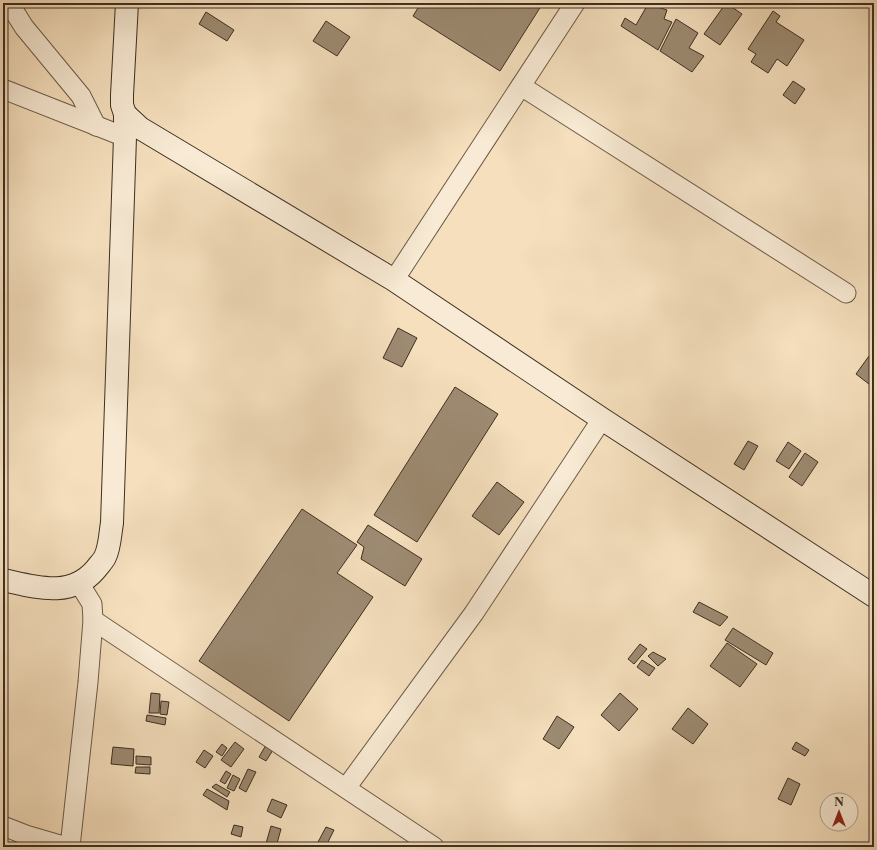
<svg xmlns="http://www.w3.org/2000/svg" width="877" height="850" font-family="'Libre Caslon Text',serif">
  <rect width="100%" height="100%" fill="#f5dfbd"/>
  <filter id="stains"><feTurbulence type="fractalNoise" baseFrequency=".005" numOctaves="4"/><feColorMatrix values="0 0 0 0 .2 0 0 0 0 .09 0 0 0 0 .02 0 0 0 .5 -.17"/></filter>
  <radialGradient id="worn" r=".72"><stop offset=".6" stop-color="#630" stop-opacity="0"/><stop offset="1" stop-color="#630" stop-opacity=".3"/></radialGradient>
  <g fill="#9d8b72" stroke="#3e2f21">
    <polygon points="421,3 543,3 500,71 413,16"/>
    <polygon points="726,3 742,14 720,45 704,34"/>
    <polygon points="648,4 667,10 664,19 672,22 658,50 621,26 625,18 636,25"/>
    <polygon points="773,11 780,16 776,22 804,40 787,66 777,59 768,73 751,62 756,54 748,49"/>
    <polygon points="206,12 234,30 227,41 199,24"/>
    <polygon points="676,19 698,33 689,48 704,56 692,72 660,51"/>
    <polygon points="326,21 350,37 337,56 313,41"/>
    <polygon points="793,81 805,89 795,104 783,95"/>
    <polygon points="398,328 417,338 402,367 383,358"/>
    <polygon points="869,356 874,360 874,388 856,374"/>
    <polygon points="455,387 498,414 417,542 374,515"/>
    <polygon points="748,441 758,446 744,470 734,464"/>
    <polygon points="788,442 801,451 789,469 776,461"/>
    <polygon points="805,453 818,462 802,486 789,477"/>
    <polygon points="497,482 524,502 499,535 472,516"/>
    <polygon points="302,509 357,545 337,573 373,597 289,721 199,661"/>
    <polygon points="368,525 422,559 405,586 361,559 364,547 357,542"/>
    <polygon points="699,602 728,617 720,626 693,612"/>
    <polygon points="733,628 773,653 766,665 725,640"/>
    <polygon points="727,643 757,664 740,687 710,666"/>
    <polygon points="640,644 647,649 634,664 628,659"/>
    <polygon points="653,652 666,659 658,666 648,656"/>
    <polygon points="642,660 655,668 649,676 637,667"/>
    <polygon points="151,693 160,694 159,713 149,713"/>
    <polygon points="620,693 638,709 619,731 601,715"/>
    <polygon points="161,701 169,702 167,715 160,714"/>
    <polygon points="688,708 708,724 693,744 672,729"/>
    <polygon points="147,715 166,718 165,725 146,721"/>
    <polygon points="557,716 574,727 559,749 543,739"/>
    <polygon points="235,742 244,749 231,767 221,760"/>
    <polygon points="796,742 809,750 805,756 792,749"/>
    <polygon points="222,744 227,748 222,756 216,752"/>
    <polygon points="266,745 273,750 266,761 259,757"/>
    <polygon points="113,747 134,749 133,766 111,764"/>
    <polygon points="204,750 213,756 205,768 196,762"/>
    <polygon points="136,756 151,757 151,765 136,764"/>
    <polygon points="136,767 150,767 150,774 135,773"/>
    <polygon points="248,769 256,772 246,792 239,788"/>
    <polygon points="226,771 231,774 225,784 220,781"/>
    <polygon points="233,775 240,779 234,791 227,788"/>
    <polygon points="788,778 800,784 791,805 778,799"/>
    <polygon points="216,784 230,792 227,797 212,787"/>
    <polygon points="207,789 229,801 227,810 203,795"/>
    <polygon points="272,799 287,805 281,818 267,811"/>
    <polygon points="234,825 243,827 241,837 231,834"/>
    <polygon points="271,826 281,829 276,847 265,847"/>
    <polygon points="326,827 334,830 326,846 318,842"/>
  </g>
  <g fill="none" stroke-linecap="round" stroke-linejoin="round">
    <defs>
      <g id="street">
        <polyline points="9,3 24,27 81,96 96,126"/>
        <polyline points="521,86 846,293"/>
        <polyline points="3,89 125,137"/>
        <polyline points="394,280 575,3"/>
        <polyline points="93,620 434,847"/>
        <polyline points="346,788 474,613 602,419"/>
        <polyline points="3,826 26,835 67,847"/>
        <polyline points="70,847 88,682 93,620 92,604 79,583"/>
      </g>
      <g id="secondary">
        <polyline points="125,114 140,128 394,280 602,419 874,596"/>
        <path d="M3 580C35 587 71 599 96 569 99 565 103 561 105 557 110 547 110 534 112 523L125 137V114L122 105V95L127 3"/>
      </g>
    </defs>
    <use href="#street" stroke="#6c5b48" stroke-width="21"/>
    <use href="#secondary" stroke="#3e2f21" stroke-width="24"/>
    <use href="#street" stroke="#f8ead4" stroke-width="19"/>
    <use href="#secondary" stroke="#f8ead4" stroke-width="22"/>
  </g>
  <rect width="877" height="850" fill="none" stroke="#f5dfbd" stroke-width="16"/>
  <rect x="4" y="4" width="869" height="842" fill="none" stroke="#3e2f21" stroke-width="2"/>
  <rect x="8" y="8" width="861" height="834" fill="none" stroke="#3e2f21"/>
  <g transform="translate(839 812)"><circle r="19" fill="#f8ead4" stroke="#ae9f8c"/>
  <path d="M0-3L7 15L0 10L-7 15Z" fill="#8f2418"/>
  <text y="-6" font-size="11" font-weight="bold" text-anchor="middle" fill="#3e2f21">N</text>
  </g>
  <rect width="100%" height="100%" filter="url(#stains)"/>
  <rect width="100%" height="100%" fill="url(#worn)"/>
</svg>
